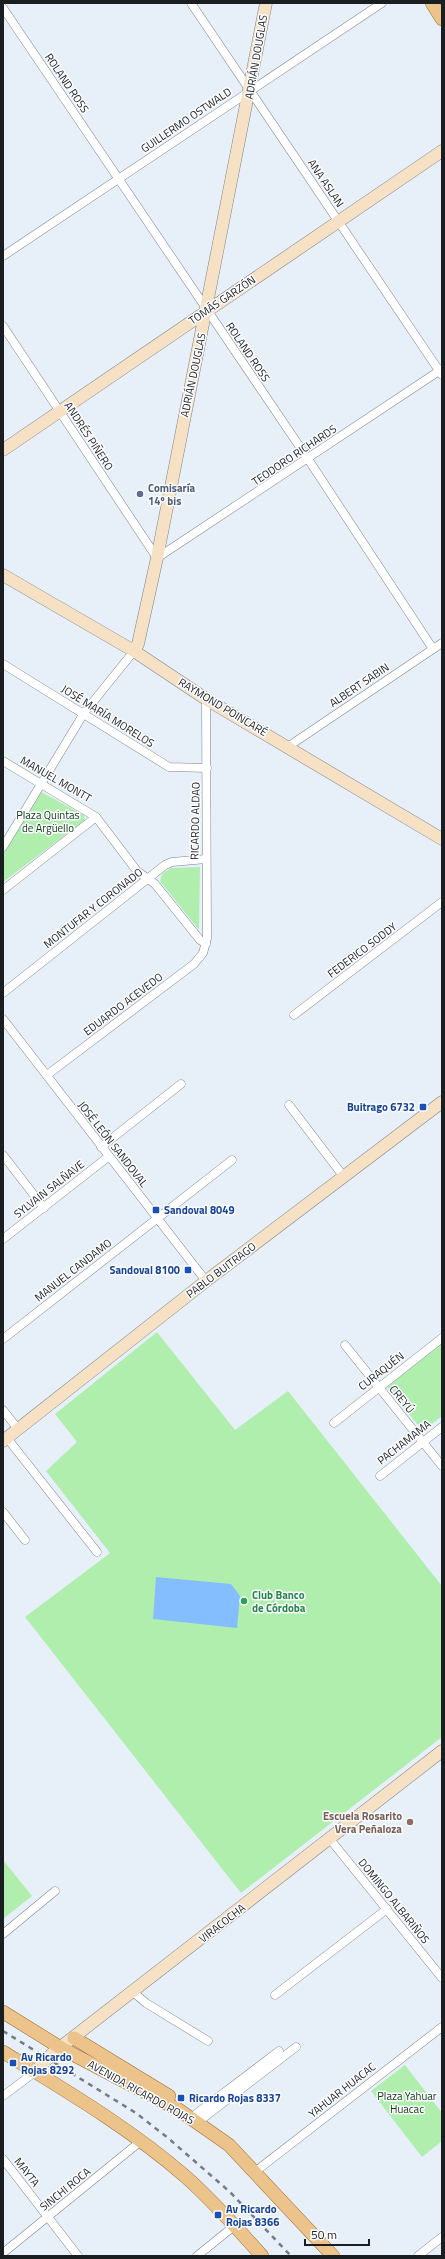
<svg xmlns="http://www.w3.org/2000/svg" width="445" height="2259" font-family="'Titillium Web',sans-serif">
  <rect width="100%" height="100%" fill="#e7f0f9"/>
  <g fill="#b0eeae">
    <polygon points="41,792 84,815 85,820 3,882 3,853 38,794"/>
    <polygon points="200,867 199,930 160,881 162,874 171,868"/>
    <polygon points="157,1332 235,1430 288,1391 442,1586 442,1737 241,1893 25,1617 110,1553 46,1471 77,1442 55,1414"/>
    <polygon points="442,1343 442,1416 423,1431 387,1387"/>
    <polygon points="3,1860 32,1896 3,1919"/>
    <polygon points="405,2065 442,2113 442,2141 422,2157 371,2091"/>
  </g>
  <polygon fill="#84befe" points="156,1577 231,1584 240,1596 237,1628 153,1619"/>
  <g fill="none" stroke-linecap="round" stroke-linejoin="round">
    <defs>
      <g id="street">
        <polyline points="191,3 442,375"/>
        <polyline points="3,8 308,459 433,649"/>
        <polyline points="3,256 382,3"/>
        <polyline points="3,326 157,558 442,369"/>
        <polyline points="3,664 169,767 207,768"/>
        <polyline points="289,746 442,643"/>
        <polyline points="3,761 96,817 137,871 155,884 200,940 206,944"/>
        <polyline points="3,847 84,713 134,651"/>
        <polyline points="3,890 96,817"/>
        <polyline points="3,993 165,865 172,862 206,859"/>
        <polyline points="294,1015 442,902"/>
        <polyline points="3,1019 206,1281"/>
        <polyline points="47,1075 194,964 203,953 207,938 206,699"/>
        <polyline points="289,1105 344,1177"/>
        <polyline points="101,1147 181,1084"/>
        <polyline points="3,1155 44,1208"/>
        <polyline points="3,1239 108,1157"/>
        <polyline points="3,1339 232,1160"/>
        <polyline points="345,1345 442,1466"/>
        <polyline points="3,1410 18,1429"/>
        <polyline points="334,1423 442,1338"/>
        <polyline points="7,1438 97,1552"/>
        <polyline points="380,1476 442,1427"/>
        <polyline points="3,1512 25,1540"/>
        <polyline points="329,1838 442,1978"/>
        <polyline points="3,1934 55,1891"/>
        <polyline points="133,1992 146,2003 208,2041"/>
        <polyline points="275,1995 387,1909"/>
        <polyline points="3,2096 35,2072"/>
        <polyline points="196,2114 279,2051"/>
        <polyline points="202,2119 296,2047"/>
        <polyline points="3,2159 78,2256"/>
        <polyline points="256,2171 442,2027"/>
        <polyline points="3,2253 141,2141"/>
        <polyline points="197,2256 234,2226"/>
        <polyline points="418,2256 442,2237"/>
      </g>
      <g id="secondary">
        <polyline points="3,450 442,151"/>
        <polyline points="3,575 134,651 206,699 442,839"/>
        <polyline points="134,651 138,644 157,558 266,3"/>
        <polyline points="3,1441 206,1281 442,1102"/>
        <polyline points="35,2072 53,2053 442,1751"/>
      </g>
      <g id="primary">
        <polyline points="432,3 442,19"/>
        <polyline points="3,2012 61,2048 179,2110 229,2145 333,2256"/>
        <polyline points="74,2038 169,2096"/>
        <path d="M3 2052C65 2090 131 2129 186 2177 213 2201 238 2229 262 2256"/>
      </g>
    </defs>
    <use href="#street" stroke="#7c848c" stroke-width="9"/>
    <use href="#secondary" stroke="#7c848c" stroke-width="13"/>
    <use href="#primary" stroke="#9b6f33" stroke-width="14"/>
    <use href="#street" stroke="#fff" stroke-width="8"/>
    <use href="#secondary" stroke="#f6e1c5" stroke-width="12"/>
    <use href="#primary" stroke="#ecc38b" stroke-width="13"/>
    <polyline stroke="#757b80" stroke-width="2.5" stroke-dasharray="5 5" stroke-linecap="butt" points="3,2031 136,2113 168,2138 230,2192 291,2256"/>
  </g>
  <circle fill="#5c6f8a" stroke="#fbfcfe" stroke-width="1.5" cx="140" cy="494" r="4"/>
  <g fill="#1a4fb4" stroke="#fbfcfe" stroke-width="1.5">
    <rect x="419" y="1103" width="8" height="8" rx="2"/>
    <rect x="152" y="1206" width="8" height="8" rx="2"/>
    <rect x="184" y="1266" width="8" height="8" rx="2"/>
    <rect x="9" y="2059" width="8" height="8" rx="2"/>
    <rect x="177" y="2094" width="8" height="8" rx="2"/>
    <rect x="214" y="2211" width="8" height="8" rx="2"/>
  </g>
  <circle fill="#2e9e5b" stroke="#fbfcfe" stroke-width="1.5" cx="244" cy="1601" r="4"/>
  <circle fill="#8d6e63" stroke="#fbfcfe" stroke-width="1.5" cx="410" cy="1822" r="4"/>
  <g text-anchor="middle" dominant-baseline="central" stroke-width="3" stroke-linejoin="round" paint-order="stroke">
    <g font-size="11" fill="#1b1e21" stroke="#fbfcfe">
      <text transform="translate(256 57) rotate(-80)">ADRIÁN DOUGLAS</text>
      <text transform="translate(67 83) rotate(56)">ROLAND ROSS</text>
      <text transform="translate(186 120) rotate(-34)">GUILLERMO OSTWALD</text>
      <text transform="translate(326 183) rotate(56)">ANA ASLAN</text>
      <text transform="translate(222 300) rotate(-34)">TOMÁS GARZÓN</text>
      <text transform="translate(248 352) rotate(56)">ROLAND ROSS</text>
      <text transform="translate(193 375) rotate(-78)">ADRIÁN DOUGLAS</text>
      <text transform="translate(89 436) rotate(57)">ANDRÉS PIÑERO</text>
      <text transform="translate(294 455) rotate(-34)">TEODORO RICHARDS</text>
      <text transform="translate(359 685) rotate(-34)">ALBERT SABIN</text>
      <text transform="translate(223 707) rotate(31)">RAYMOND POINCARÉ</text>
      <text transform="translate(108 716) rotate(32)">JOSÉ MARÍA MORELOS</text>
      <text transform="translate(56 779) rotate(30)">MANUEL MONTT</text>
      <text transform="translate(195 821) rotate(-89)">RICARDO ALDAO</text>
      <text transform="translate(93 908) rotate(-38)">MONTUFAR Y CORONADO</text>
      <text transform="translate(362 950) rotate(-37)">FEDERICO SODDY</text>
      <text transform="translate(123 1004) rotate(-37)">EDUARDO ACEVEDO</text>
      <text transform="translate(113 1144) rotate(52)">JOSÉ LEÓN SANDOVAL</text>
      <text transform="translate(49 1189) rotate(-38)">SYLVAIN SALÑAVE</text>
      <text transform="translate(73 1270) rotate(-38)">MANUEL CANDAMO</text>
      <text transform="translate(221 1270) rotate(-37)">PABLO BUITRAGO</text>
      <text transform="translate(381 1371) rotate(-38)">CURAQUÉN</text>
      <text transform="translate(402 1399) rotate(51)">CREYÚ</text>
      <text transform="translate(404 1442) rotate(-38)">PACHAMAMA</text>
      <text transform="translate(394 1901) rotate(51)">DOMINGO ALBARIÑOS</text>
      <text transform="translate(222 1923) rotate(-38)">VIRACOCHA</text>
      <text transform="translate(342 2090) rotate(-38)">YAHUAR HUACAC</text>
      <text transform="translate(141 2092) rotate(29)">AVENIDA RICARDO ROJAS</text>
      <text transform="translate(27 2172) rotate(52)">MAYTA</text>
      <text transform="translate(65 2189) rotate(-39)">SINCHI ROCA</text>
    </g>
    <g font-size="11" font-weight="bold" fill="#4e5e75" stroke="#fbfcfe" text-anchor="start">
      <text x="148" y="488">Comisaría<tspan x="148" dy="13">14º bis</tspan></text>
    </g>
    <g font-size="11" fill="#0a370d" stroke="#fbfcfe">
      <text x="48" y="815">Plaza Quintas<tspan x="48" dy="13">de Argüello</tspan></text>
      <text x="407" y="2096">Plaza Yahuar<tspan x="407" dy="13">Huacac</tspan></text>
    </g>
    <g font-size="11" font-weight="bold" fill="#164399" stroke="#fbfcfe" text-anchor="start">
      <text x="415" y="1107" text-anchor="end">Buitrago 6732</text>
      <text x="164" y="1210">Sandoval 8049</text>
      <text x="180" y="1270" text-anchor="end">Sandoval 8100</text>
      <text x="21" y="2057">Av Ricardo<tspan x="21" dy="13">Rojas 8292</tspan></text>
      <text x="189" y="2098">Ricardo Rojas 8337</text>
      <text x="226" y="2209">Av Ricardo<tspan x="226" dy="13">Rojas 8366</tspan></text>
    </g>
    <g font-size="11" font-weight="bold" fill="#27864d" stroke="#fbfcfe" text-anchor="start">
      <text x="252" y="1595">Club Banco<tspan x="252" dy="13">de Córdoba</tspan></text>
    </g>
    <g font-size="11" font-weight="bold" fill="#785e54" stroke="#fbfcfe" text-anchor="end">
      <text x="402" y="1816">Escuela Rosarito<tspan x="402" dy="13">Vera Peñaloza</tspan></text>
    </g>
  </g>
  <rect width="445" height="2259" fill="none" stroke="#1b1e21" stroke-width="8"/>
  <path d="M305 2239v6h64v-6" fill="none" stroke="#1b1e21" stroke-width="2"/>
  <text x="311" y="2239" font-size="12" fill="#1b1e21" stroke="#fbfcfe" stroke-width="3" paint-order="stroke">50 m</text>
</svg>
